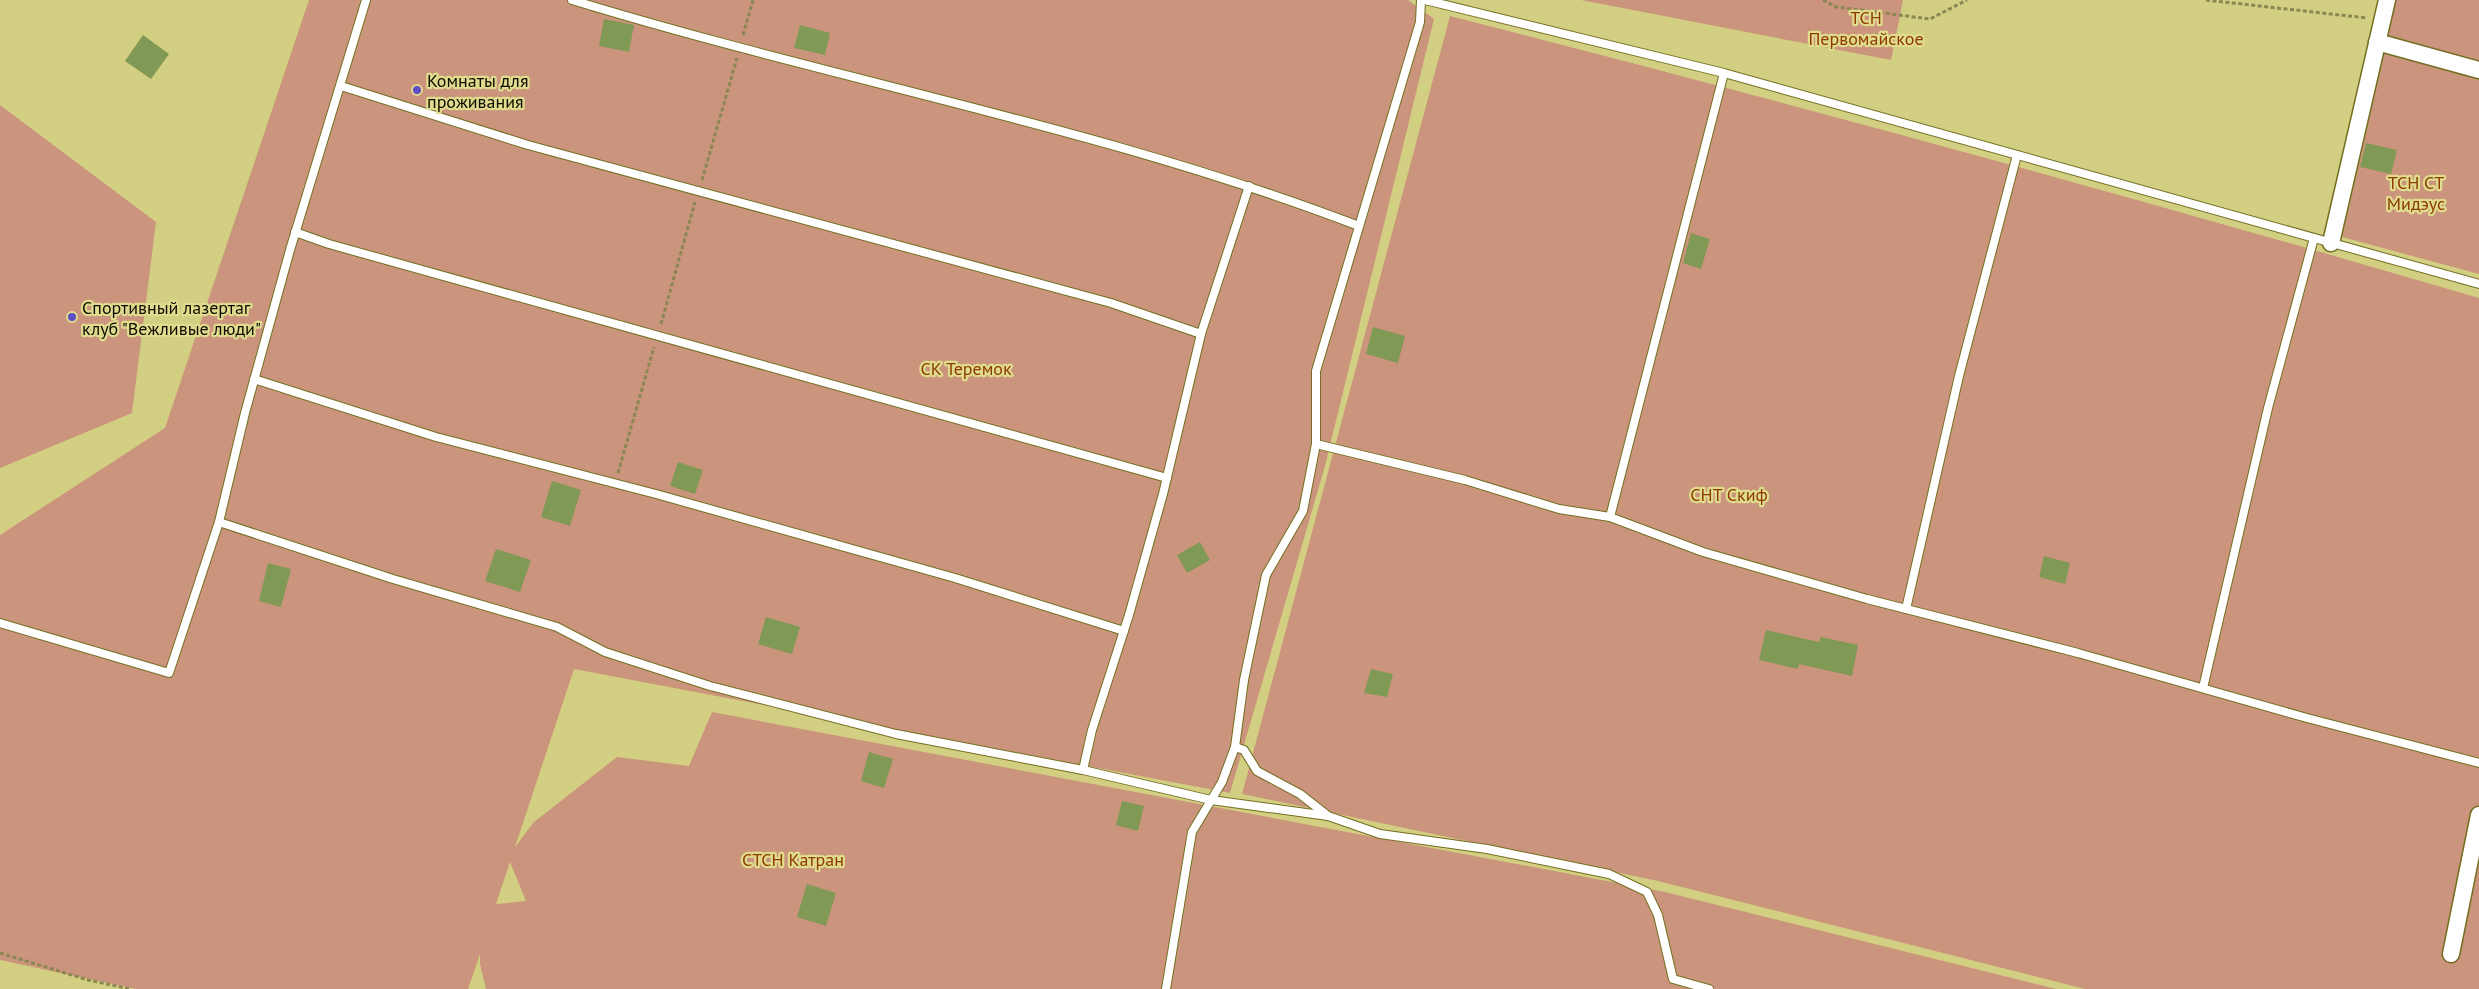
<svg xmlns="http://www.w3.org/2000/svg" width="2479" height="989" font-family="'PT Sans',sans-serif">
  <rect width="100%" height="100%" fill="#d3cf82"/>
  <g fill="#cb947c" fill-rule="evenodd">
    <path d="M309 0H1408L1434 19 1325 466 1230 793 574 669 515 847 534 822 617 757 689 766 712 712 1665 892 2056 989H486L480 964V954L468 989H136L0 960V535L165 428ZM510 862 526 901 497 904H496Z"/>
    <polygon points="1581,0 1903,0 1891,60"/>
    <polygon points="2396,0 2479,0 2479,274 2342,237"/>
    <path d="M1450 16C1795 104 2138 198 2479 298V989H2085L1658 881 1242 794Z"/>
    <polygon points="0,105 156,222 132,413 0,468"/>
  </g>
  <g fill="#809955">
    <polygon points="604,19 634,25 629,52 599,46"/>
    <polygon points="800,25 830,33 825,55 794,48"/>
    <polygon points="143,35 169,54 151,79 125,61"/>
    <polygon points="2366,143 2397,150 2391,174 2360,167"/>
    <polygon points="1691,233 1710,239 1701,269 1683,263"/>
    <polygon points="1373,327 1405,336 1398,363 1366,354"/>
    <polygon points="678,462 703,470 695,494 670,486"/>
    <polygon points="552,481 581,490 570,526 541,517"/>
    <polygon points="1200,542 1210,560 1187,573 1177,555"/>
    <polygon points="496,549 531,560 520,592 485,581"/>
    <polygon points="2044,556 2070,563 2065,584 2039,577"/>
    <polygon points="268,563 291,569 281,607 259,601"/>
    <polygon points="766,617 800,627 792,654 758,644"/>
    <polygon points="1766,630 1819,642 1821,637 1858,645 1852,676 1799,664 1798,669 1759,660"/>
    <polygon points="1371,669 1393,674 1387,697 1364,693"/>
    <polygon points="869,752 893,759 884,788 861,781"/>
    <polygon points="1122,801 1144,806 1138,831 1116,825"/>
    <polygon points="807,884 836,893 826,926 797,917"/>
  </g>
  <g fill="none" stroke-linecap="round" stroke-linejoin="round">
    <defs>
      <g id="lane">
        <path d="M572 0C833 80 1104 128 1359 226"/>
        <polyline points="1425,0 1724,73 2479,284"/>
        <polyline points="341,86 528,145 1111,303 1201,334"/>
        <polyline points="295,232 329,244 1167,478"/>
        <polyline points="254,379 436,437 656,494 955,578 1124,631"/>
        <polyline points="1316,444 1465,480 1559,509 1610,517 1703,552 1867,599 2078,653 2307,718 2479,763"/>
        <polyline points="1610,517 1724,73"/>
        <polyline points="219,522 393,579 557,627 605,652 710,686 896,734 1083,770 1211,800 1328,816"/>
        <polyline points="1906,609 1959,376 2017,155"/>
        <polyline points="0,623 169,673 219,522 245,413 290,250 366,0"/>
        <polyline points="2203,688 2268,408 2314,238"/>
        <polyline points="1235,747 1244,750 1257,771 1300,794 1328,816 1380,834 1487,849 1609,874 1647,892 1658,915 1673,979 1709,989"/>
        <polyline points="1083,770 1092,730 1129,615 1163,494 1201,334 1249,186"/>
        <polyline points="1166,989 1192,832 1222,782 1235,747 1244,680 1266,575 1303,511 1316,444 1316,371 1420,22 1421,0"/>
      </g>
      <g id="street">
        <polyline points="2377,42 2479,70"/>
        <polyline points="2331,243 2387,0"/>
        <polyline points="2451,954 2479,815"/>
      </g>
    </defs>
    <use href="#lane" stroke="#746f20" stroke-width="10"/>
    <use href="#street" stroke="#746f20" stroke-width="19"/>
    <g stroke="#8a8752" stroke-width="3" stroke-dasharray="4 2.5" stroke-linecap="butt">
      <polyline points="1823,0 1836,7 1930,19 1967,0"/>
      <polyline points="2206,0 2367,18"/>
      <polyline points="743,35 753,0"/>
      <polyline points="702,180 737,58"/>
      <polyline points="661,324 695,202"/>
      <polyline points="618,473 654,347"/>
      <polyline points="0,953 88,980 130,989"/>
    </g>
    <use href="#lane" stroke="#fff" stroke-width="8"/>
    <use href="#street" stroke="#fff" stroke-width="16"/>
  </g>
  <g fill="#604cc5" stroke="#e0dc8e" stroke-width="2">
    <circle cx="417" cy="90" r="5"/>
    <circle cx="72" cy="317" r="5"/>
  </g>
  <g text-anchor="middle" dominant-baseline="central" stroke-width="4.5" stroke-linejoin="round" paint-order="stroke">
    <g font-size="18" fill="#8e3a02" stroke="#e0dc8e">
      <text x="1866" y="17">ТСН<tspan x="1866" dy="21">Первомайское</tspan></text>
      <text x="2416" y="182">ТСН СТ<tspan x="2416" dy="21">Мидэус</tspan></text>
      <text x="966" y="368">СК Теремок</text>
      <text x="1729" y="494">СНТ Скиф</text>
      <text x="793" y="859">СТСН Катран</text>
    </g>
    <g font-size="18" fill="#0e0c00" stroke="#e0dc8e" text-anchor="start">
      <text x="427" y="80">Комнаты для<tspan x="427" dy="21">проживания</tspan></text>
      <text x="82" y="307">Спортивный лазертаг<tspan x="82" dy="21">клуб "Вежливые люди"</tspan></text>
    </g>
  </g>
</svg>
